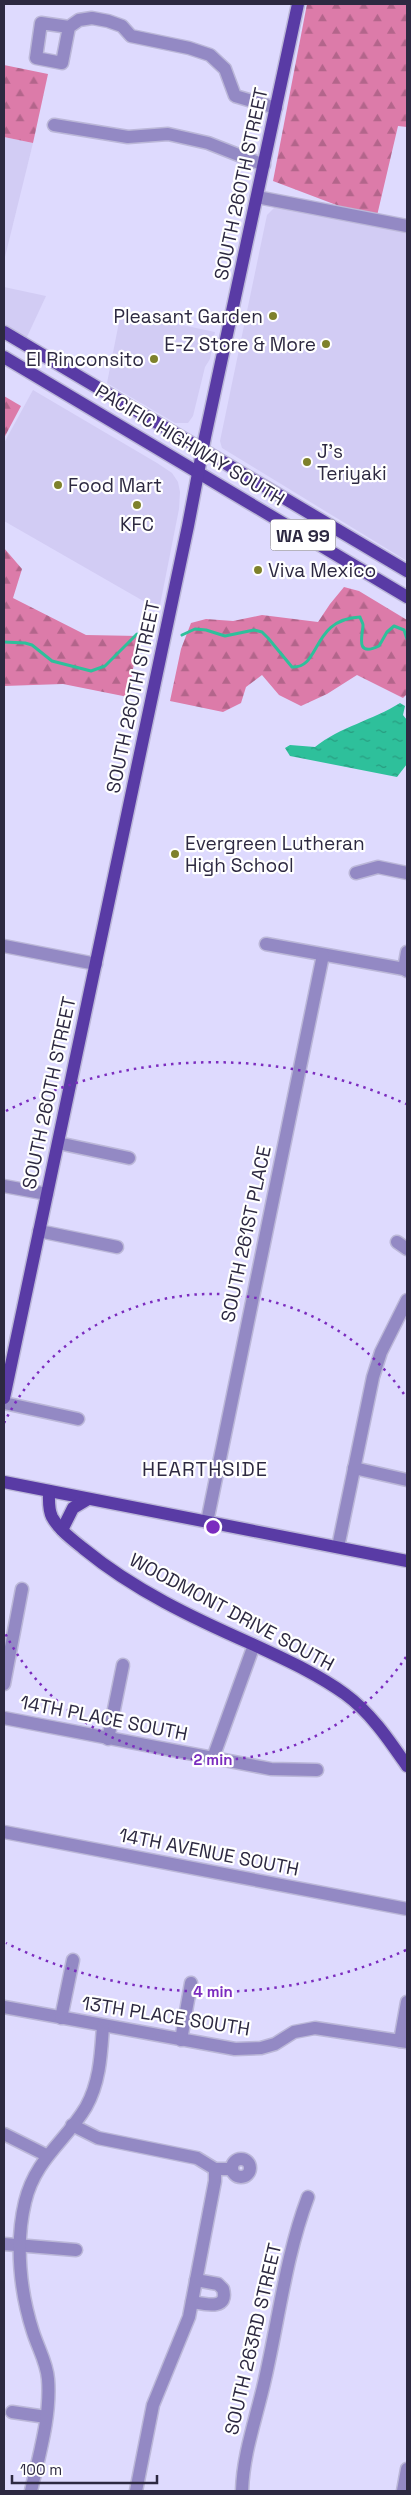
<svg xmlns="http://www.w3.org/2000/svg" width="411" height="2495" font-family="'Space Grotesk',sans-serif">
  <defs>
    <pattern id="forest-firs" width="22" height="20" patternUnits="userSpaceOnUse" patternTransform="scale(1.25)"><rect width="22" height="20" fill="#dc7ba9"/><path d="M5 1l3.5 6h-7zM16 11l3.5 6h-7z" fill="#b3658b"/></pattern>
    <pattern id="water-ripples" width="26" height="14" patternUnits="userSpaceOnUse" patternTransform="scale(1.25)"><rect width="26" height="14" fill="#2ec09b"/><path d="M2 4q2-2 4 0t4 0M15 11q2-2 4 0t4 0" fill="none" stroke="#289c80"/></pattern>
  </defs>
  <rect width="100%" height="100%" fill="#dedafe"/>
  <g fill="#d2ccf4">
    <polygon points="4,137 33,143 4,261"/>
    <polygon points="276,206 407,233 407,561 222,448 220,441 267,215"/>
    <polygon points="4,287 46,296 26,339 4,325"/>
    <polygon points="121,312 215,332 210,359 205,367 193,416 188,423 175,423 107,383"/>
    <polygon points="33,390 157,463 172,473 178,482 180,492 179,509 159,610 4,521 4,443"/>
  </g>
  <g fill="url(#forest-firs)">
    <polygon points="307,4 407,4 407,127 398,126 376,220 273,181"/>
    <polygon points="4,65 48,74 33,143 4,137"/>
    <polygon points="4,396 21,406 4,438"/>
    <polygon points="4,548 22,569 13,598 86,635 139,636 128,697 63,684 4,686"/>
    <polygon points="344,587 359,591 407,620 407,694 403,698 357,675 327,694 301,706 279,695 262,675 246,687 241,703 223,712 170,701 181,649 191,623 206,619 233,621 262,615 318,622 330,604"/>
  </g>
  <path fill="url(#water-ripples)" d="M400 703 405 706 403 715 407 720V764L397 777 290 756 285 748 290 745 315 747C340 727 373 720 400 703Z"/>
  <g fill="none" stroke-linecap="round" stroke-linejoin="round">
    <g stroke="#2ec09b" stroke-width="3">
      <path d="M182 635 195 629 206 630 225 636 254 630 262 632 268 638 292 667C321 669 311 619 360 617 360 618 363 623 363 625 363 634 354 658 379 646L387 632 394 626 404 630 407 639"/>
      <polyline points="4,642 25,643 32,645 52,661 91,671 105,666 137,634"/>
    </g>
    <defs>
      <g id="minor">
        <polyline points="69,27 62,63 36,58 41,23 69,27 79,20 92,18 108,21 122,26 131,36 189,48 210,55 225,69 235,96 276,108"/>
        <polyline points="54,125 128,137 168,134 208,143 264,165"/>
        <polyline points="257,197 407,226"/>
        <polyline points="356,873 378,867 407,873"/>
        <polyline points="266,944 404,969 407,971"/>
        <polyline points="4,946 96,964"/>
        <polyline points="404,969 407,952"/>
        <polyline points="58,1143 129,1158"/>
        <polyline points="4,1186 47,1194"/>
        <polyline points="39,1231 117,1247"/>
        <polyline points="397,1242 407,1249"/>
        <polyline points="4,1403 78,1419"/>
        <polyline points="354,1468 407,1480"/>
        <polyline points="207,1522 323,955"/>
        <polyline points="338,1547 373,1377 381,1352 407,1300"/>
        <polyline points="4,1684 22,1589"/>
        <polyline points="4,1718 271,1769 317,1770"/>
        <polyline points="108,1739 123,1665"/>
        <polyline points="213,1758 254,1645"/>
        <polyline points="4,1832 407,1909"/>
        <polyline points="4,2007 235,2049 261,2048 275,2044 294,2032 315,2028 407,2042"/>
        <polyline points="61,2018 73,1960"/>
        <polyline points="181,2040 191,1983"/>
        <polyline points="400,2041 407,2002"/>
        <polyline points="72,2125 98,2138 197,2158 215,2169 231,2169"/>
        <polyline points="4,2134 46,2155"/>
        <circle cx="241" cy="2168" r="9"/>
        <polyline points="4,2244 76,2250"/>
        <path d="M192 2302C204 2304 229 2311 223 2289L218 2284 196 2280"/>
        <polyline points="12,2412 46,2417"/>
        <path d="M31 2491C39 2455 51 2416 48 2379 47 2363 38 2348 33 2332 20 2292 15 2244 25 2202 35 2159 66 2141 86 2107 100 2082 101 2054 103 2026"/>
        <polyline points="136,2491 153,2405 189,2317 215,2181 215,2169"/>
        <path d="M242 2491C243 2453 257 2416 265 2379 279 2318 286 2255 308 2197"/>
        <polyline points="403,2491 407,2469"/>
      </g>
      <g id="major">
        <polyline points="4,332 407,571"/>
        <polyline points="4,357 407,597"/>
        <polyline points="4,1398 188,526 205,437 298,4"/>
        <polyline points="4,1482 407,1561"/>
        <path d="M49 1491C49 1500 48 1509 52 1517 59 1530 73 1540 84 1549 134 1590 193 1618 252 1644 284 1659 316 1673 345 1694 371 1713 389 1740 407 1766"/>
        <polyline points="62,1530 73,1508 88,1499"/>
      </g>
    </defs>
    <use href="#minor" stroke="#bbb7d8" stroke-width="15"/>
    <use href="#major" stroke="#bbb7d8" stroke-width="15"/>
    <use href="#minor" stroke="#9389c4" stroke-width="12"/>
    <use href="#major" stroke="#593ba5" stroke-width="12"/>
  </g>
  <g fill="none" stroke="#7b2cbf" stroke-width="2.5" stroke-dasharray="2.5 5">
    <path d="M406 1657A233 233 0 0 1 4 1631M4 1423A233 233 0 0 1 406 1397"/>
    <path d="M406 1950A465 465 0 0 1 6 1943M6 1111A465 465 0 0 1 406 1104"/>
  </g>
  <g fill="#7e812b" stroke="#fff" stroke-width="2">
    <circle cx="273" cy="316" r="5"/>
    <circle cx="326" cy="344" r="5"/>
    <circle cx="154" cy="359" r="5"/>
    <circle cx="307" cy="462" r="5"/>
    <circle cx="58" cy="485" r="5"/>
    <circle cx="137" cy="505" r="5"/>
    <circle cx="258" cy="570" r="5"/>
    <circle cx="175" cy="854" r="5"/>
  </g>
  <g text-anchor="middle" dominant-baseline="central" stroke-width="4.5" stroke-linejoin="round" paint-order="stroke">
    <rect fill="#fff" stroke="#6c697a" stroke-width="1" x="270.5" y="519.5" width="65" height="31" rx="4"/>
    <g font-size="18" font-weight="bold" fill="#2d2941">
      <text x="303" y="535">WA 99</text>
    </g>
    <g font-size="19" fill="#2d2941" stroke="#fff">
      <text transform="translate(241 184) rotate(-78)">SOUTH 260TH STREET</text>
      <text transform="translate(190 445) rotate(31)">PACIFIC HIGHWAY SOUTH</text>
      <text transform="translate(133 697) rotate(-78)">SOUTH 260TH STREET</text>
      <text transform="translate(49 1093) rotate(-78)">SOUTH 260TH STREET</text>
      <text transform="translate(246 1234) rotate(-78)">SOUTH 261ST PLACE</text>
      <text transform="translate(232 1612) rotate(28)">WOODMONT DRIVE SOUTH</text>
      <text transform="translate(104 1718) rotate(11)">14TH PLACE SOUTH</text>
      <text transform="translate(209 1852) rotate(11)">14TH AVENUE SOUTH</text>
      <text transform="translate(166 2016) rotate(9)">13TH PLACE SOUTH</text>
      <text transform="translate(253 2339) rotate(-77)">SOUTH 263RD STREET</text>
    </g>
    <g font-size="19" fill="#2d2941" stroke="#fff" text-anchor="start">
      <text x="263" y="316" text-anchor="end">Pleasant Garden</text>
      <text x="316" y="344" text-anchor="end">E-Z Store &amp; More</text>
      <text x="144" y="359" text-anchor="end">El Rinconsito</text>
      <text x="317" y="451">J's<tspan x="317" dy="22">Teriyaki</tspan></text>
      <text x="68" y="485">Food Mart</text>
      <text x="137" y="524" text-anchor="middle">KFC</text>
      <text x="268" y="570">Viva Mexico</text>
      <text x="185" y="843">Evergreen Lutheran<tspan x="185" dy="22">High School</tspan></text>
    </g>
    <g font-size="20" letter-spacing="1" fill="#2d2941" stroke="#fff">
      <text x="205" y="1469">HEARTHSIDE</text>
    </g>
  </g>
  <circle cx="213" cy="1527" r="8" fill="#7b2cbf" stroke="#fff" stroke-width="2.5"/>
  <g font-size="15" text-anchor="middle" font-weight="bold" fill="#7b2cbf" stroke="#fff" stroke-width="4.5" stroke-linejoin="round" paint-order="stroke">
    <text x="213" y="1765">2 min</text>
    <text x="213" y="1997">4 min</text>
  </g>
  <rect width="411" height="2495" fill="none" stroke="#2d2941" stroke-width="10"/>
  <path d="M12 2475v8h145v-8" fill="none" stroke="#2d2941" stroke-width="2.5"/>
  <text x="20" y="2475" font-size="15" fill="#2d2941" stroke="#ffffff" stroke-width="4" paint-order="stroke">100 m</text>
</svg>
